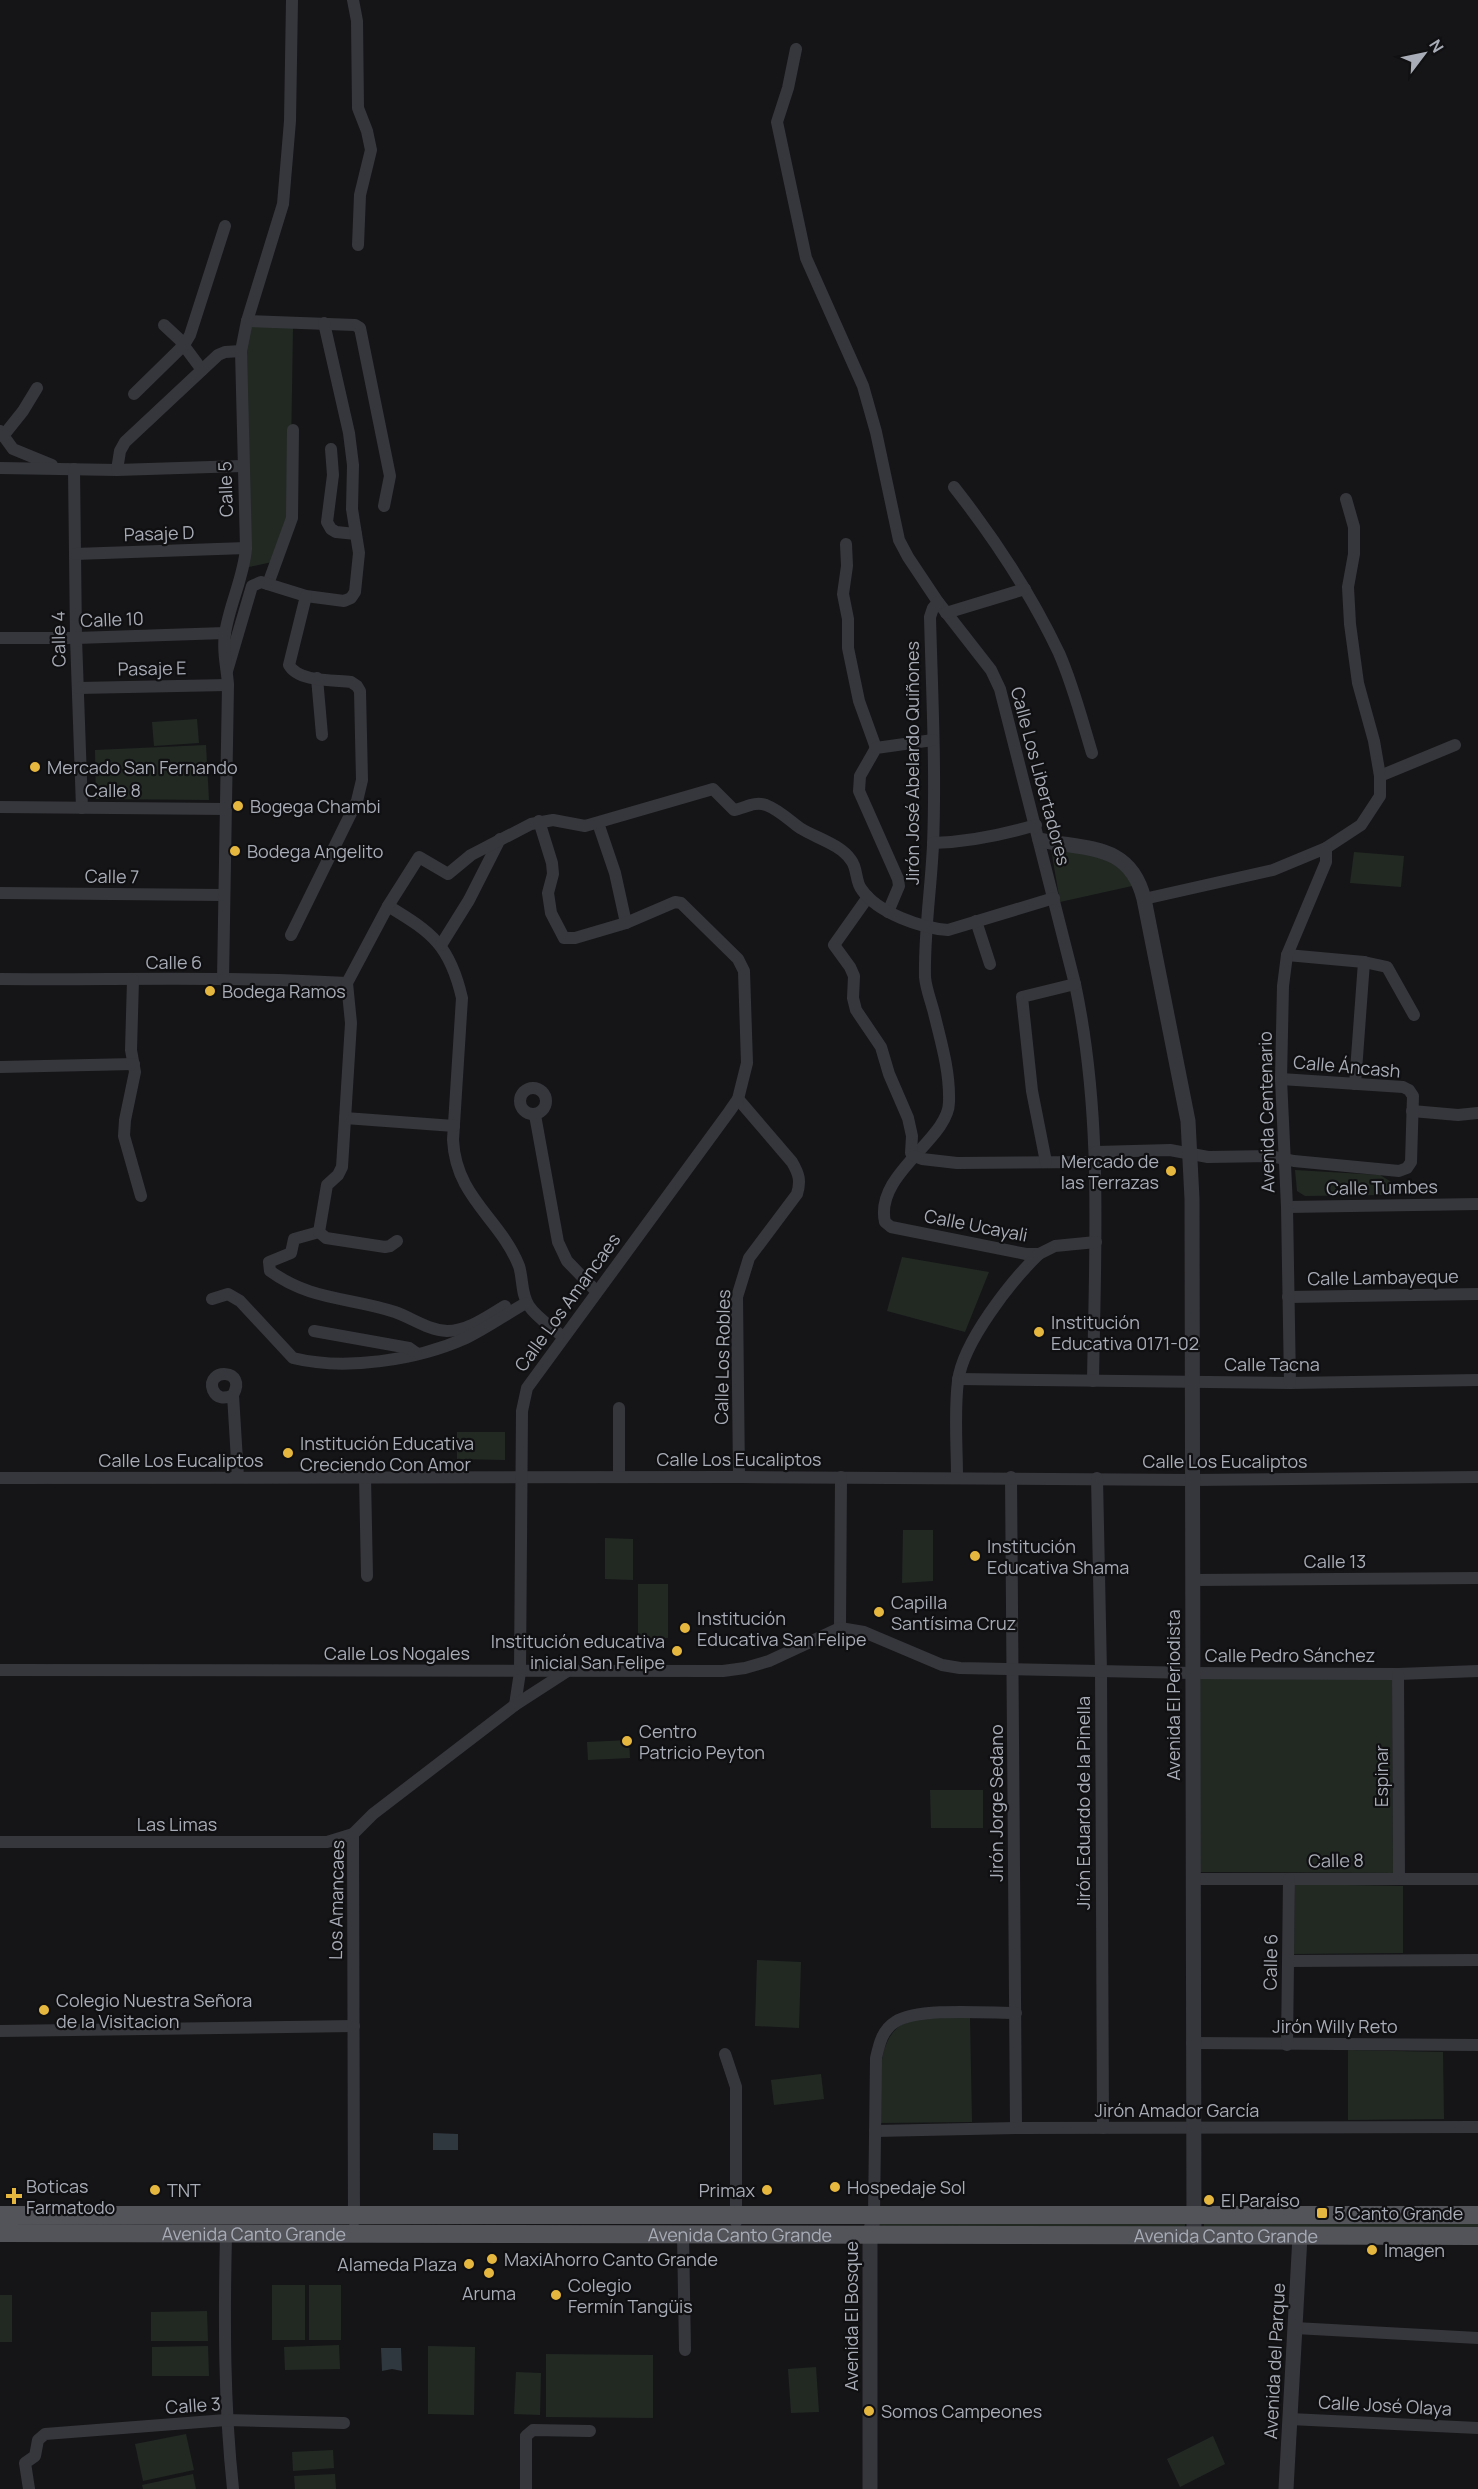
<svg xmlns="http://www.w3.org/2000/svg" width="1478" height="2489" font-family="Manrope,sans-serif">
  <rect width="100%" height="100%" fill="#151517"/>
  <g fill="#222923">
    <polygon points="254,325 293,327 290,513 272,562 249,567 245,349 248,331"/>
    <polygon points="197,719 199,743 154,746 152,722"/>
    <polygon points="206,745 209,800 96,799 95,750"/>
    <path d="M1051 849C1072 852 1115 854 1127 873 1130 876 1131 882 1132 886L1060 902Z"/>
    <polygon points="1354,852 1404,856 1401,887 1350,883"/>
    <polygon points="1295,1170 1380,1175 1393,1183 1392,1193 1380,1195 1305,1196 1297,1191"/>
    <polygon points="902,1257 989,1272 965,1332 887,1311"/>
    <polygon points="457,1432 505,1432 505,1460 457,1459"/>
    <polygon points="903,1530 933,1530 933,1581 902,1583"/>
    <polygon points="605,1538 633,1539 633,1580 605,1579"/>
    <rect x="638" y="1584" width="30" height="54"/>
    <polygon points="1199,1677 1392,1678 1393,1873 1200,1872"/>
    <polygon points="629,1740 630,1758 588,1760 587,1742"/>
    <polygon points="930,1790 983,1790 983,1828 931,1828"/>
    <polygon points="1295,1884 1403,1886 1403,1953 1294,1954"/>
    <polygon points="757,1960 801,1962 799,2028 755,2026"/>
    <path d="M947 2017 970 2018 972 2122 881 2123C881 2089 871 2031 914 2019 924 2016 937 2017 947 2017Z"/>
    <polygon points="1348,2050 1443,2052 1444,2119 1348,2120"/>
    <polygon points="821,2074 824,2099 774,2105 771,2080"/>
    <polygon points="1185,2219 1185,2226 1182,2229 876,2230 875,2224"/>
    <polygon points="1478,2219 1478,2230 1204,2228 1204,2222"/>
    <rect x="272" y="2285" width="33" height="55"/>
    <rect x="309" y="2285" width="32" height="55"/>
    <rect x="0" y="2295" width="12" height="47"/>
    <polygon points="207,2311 208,2341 151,2341 151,2312"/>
    <polygon points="339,2345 340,2369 285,2370 284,2347"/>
    <polygon points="208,2346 209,2376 152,2376 152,2347"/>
    <polygon points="428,2346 475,2347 474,2415 428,2414"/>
    <polygon points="546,2354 653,2355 653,2418 546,2417"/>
    <polygon points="816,2367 819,2412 791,2413 788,2369"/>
    <polygon points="516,2372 541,2373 540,2415 514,2414"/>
    <polygon points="186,2434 194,2470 143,2481 135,2444"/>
    <polygon points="1213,2436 1225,2464 1180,2487 1167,2459"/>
    <polygon points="333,2450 334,2468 293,2471 292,2452"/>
    <polygon points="193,2474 196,2489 143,2489 142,2485"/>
    <polygon points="335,2474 336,2489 295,2489 294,2476"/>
  </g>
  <g fill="#2f373f">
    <polygon points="433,2133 458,2134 458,2150 433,2150"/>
    <polygon points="381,2348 401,2348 402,2371 392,2369 382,2371"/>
  </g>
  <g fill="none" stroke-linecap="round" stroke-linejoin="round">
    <g stroke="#36373c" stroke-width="12">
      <polyline points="353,0 357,21 358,108 367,131 371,150 360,195 358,245"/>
      <path d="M796 49 788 88 777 122 806 258 863 386 876 432 899 540 908 557 938 602 991 670 1000 689 1075 984C1103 1115 1095 1248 1093 1381"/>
      <polyline points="247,321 355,325 360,328 390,476 384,506"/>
      <polyline points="164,325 179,339 202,370"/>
      <polyline points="134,394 184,345 190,335 225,226"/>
      <polyline points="0,431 13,449 52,465"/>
      <polyline points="3,436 23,411 37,388"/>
      <polyline points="331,449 333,475 327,522 331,529 336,532 356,534"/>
      <polyline points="0,468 117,470 242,466"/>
      <polyline points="74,469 76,638 82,808"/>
      <polyline points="117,470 120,451 125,442 218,355 225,352 241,351"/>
      <path d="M954 487C994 538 1031 594 1059 653 1073 685 1082 720 1092 753"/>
      <polyline points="846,544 847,566 843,594 848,619 848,648 859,701 876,748"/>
      <polyline points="75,554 246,548"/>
      <polyline points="268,584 292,518 293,430"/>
      <path d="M938 602 933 608 930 617C932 693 936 770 933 845 931 889 924 933 925 977 926 989 931 1001 934 1013 941 1042 950 1071 949 1102 949 1139 874 1174 885 1222L891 1227 1026 1254H1039L1055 1246 1096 1242"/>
      <polyline points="946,613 1025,589"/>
      <polyline points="0,638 76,638 225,633"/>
      <polyline points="227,671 252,586 261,582 306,596 344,601 351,598 355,592 359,553 352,509 353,465 349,433 324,323"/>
      <polyline points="317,678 322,735"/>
      <polyline points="78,688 228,685"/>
      <polyline points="1380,776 1455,745"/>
      <polyline points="0,807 226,809"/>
      <polyline points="598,823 615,873 626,923"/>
      <path d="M933 843C969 842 1002 835 1036 825"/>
      <polyline points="0,893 224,895"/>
      <polyline points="868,897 834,945 850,967 854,976 853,998 856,1010 881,1047 889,1074 908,1118 912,1136 911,1153 914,1156"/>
      <polyline points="1144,899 1273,870 1326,848 1361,825 1380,796 1380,776 1374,741 1358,683 1350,624 1348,587 1354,554 1354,527 1346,499"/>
      <path d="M388 906C433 933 450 946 462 998L453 1140C456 1198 500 1218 519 1266 523 1278 521 1295 529 1306 537 1318 552 1327 563 1337"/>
      <polyline points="888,912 899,886 898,879 859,791 860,776 876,748 933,740"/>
      <polyline points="976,921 990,964"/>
      <path d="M291 935 357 801 362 780 360 691 357 686 351 682C334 680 298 682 289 665L306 596"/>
      <polyline points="441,945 469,900 500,839"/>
      <polyline points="1287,955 1364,962 1387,967 1414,1015"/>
      <path d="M0 979C116 980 232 976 347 983"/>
      <polyline points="133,980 131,1050 135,1072 125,1120 124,1136 141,1196"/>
      <path d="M223 980 228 685C227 667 222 652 225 634 229 605 244 577 246 548L241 351 247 321 283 204 290 121 292 0"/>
      <polyline points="0,1067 134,1064"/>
      <polyline points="1355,1084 1364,962"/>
      <circle cx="533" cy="1101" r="13"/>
      <path d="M738 1099 792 1162C799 1174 801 1181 797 1194L749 1258 737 1297 739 1477"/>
      <polyline points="1412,1111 1458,1115 1478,1113"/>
      <polyline points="535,1115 558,1242 567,1261 596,1291"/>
      <polyline points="345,1118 454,1126"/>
      <polyline points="1096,1152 1170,1150 1208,1157 1271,1156 1294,1161 1399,1171 1407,1168 1411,1162 1413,1096 1409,1090 1403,1087 1281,1079"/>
      <polyline points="914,1156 922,1159 957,1163 1095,1162"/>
      <polyline points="1046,1162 1032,1091 1022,997 1075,984"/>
      <polyline points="1287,1207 1478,1204"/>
      <path d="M319 1232 294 1239 291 1253 269 1262 270 1271C311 1301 350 1297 395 1312 412 1318 428 1330 447 1331 468 1331 488 1316 505 1306"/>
      <path d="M397 1241 390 1246 385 1247 326 1238 319 1232 327 1185 338 1175 342 1167 351 1023 347 983 388 906 419 857 448 874 471 855 531 824 553 820 585 826 713 789 734 810C745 808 754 801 766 805 779 810 789 820 800 828 816 838 840 844 851 860 858 869 855 882 862 890 878 913 921 928 948 930L1054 898"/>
      <polyline points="1288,1297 1478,1294"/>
      <path d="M212 1299 228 1294 240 1301 293 1358C345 1371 417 1360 466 1338 487 1328 506 1314 526 1303"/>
      <polyline points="314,1331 409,1348 416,1353"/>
      <polyline points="958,1379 1290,1383 1478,1380"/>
      <polyline points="1290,1383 1287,1207 1281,1079 1283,986 1287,955 1326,862 1326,848"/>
      <path d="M233 1395C225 1399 217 1399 213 1390 205 1368 248 1368 233 1395L238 1477"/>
      <polyline points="619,1408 619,1477"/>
      <polyline points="365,1477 367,1576"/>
      <path d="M957 1477C957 1446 954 1412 958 1381 963 1342 1011 1281 1039 1254"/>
      <polyline points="1011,1477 1016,2128"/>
      <polyline points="0,1478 739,1477 1192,1480 1478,1477"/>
      <polyline points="1097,1478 1101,1671 1103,2128"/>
      <polyline points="1192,1580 1478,1578"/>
      <polyline points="840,1628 841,1477"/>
      <polyline points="0,1670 723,1671 745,1668 769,1661 840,1628 864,1632 942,1665 960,1668 1193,1673 1398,1674 1478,1671"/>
      <polyline points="1398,1674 1399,1878"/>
      <polyline points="515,1705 520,1672 522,1411 527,1388 729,1112 738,1099 747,1063 744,971 738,959 681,903 675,902 626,923 575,938 564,938 551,913 548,893 553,874 552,863 539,821"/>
      <polyline points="0,1842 327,1842 353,1834"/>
      <polyline points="1194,1879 1478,1879"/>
      <polyline points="1288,1961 1478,1960"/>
      <polyline points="0,2031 354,2026"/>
      <polyline points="1192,2043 1478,2045"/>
      <polyline points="1287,2045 1289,1879"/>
      <polyline points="725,2054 736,2087 736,2222"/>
      <polyline points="875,2131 1016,2128 1478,2127"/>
      <path d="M874 2215 876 2058C879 2045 882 2030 895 2022 918 2007 988 2013 1016 2013"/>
      <polyline points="354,2221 353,1834 373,1814 515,1705 566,1672"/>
      <path d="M226 2235C224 2320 224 2404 233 2489"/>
      <polyline points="683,2235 685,2350"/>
      <polyline points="1295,2328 1478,2338"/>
      <polyline points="1290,2419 1478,2428"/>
      <polyline points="29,2489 25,2463 35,2456 38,2440 45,2434 226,2420 344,2423"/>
      <polyline points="526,2489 526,2436 533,2430 590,2431"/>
    </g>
    <g stroke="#36373c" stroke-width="15">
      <path d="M1040 840C1088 850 1130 843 1144 899L1188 1121 1192 1199 1194 2237"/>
      <polyline points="870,2489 870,2235 874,2215"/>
      <polyline points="1286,2489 1300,2236"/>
    </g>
    <g stroke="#53545a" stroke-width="18">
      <polyline points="0,2215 1478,2215"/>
      <path id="s1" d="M0 2233 1478 2236"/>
    </g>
  </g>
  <g fill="#e6b73e" stroke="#101012" stroke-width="2">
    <circle cx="35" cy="767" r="6"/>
    <circle cx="238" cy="806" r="6"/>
    <circle cx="235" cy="851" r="6"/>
    <circle cx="210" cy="991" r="6"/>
    <circle cx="1171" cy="1171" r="6"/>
    <circle cx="1039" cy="1332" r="6"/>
    <circle cx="288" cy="1453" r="6"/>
    <circle cx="975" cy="1556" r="6"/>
    <circle cx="879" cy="1612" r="6"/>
    <circle cx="685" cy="1628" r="6"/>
    <circle cx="677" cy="1651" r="6"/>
    <circle cx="627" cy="1741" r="6"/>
    <circle cx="44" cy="2010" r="6"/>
    <circle cx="835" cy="2187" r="6"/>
    <circle cx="155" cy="2190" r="6"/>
    <circle cx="767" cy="2190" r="6"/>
    <path d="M11 2187h6v6h6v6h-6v6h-6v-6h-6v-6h6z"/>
    <circle cx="1209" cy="2200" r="6"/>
    <rect x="1316" y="2207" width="12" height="12" rx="3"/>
    <circle cx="1372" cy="2250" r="6"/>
    <circle cx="492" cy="2259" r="6"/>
    <circle cx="469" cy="2264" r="6"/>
    <circle cx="489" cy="2273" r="6"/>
    <circle cx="556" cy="2295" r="6"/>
    <circle cx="869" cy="2411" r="6"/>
  </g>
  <g text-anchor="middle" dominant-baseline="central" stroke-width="4.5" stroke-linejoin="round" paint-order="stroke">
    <g font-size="18" fill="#a8acb6" stroke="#101012">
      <text transform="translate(225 489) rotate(-92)">Calle 5</text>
      <text transform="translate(159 533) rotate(-2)">Pasaje D</text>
      <text transform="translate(112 619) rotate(-2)">Calle 10</text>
      <text transform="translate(58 639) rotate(-91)">Calle 4</text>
      <text transform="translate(152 668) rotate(-1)">Pasaje E</text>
      <text transform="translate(912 763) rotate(-90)">Jirón José Abelardo Quiñones</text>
      <text transform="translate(1041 776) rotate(75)">Calle Los Libertadores</text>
      <text x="113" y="790">Calle 8</text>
      <text transform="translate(112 876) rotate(1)">Calle 7</text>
      <text x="174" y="962">Calle 6</text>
      <text transform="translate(1347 1066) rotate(5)">Calle Áncash</text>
      <text transform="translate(1266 1112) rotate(-91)">Avenida Centenario</text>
      <text transform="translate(1382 1187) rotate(-1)">Calle Tumbes</text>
      <text transform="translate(976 1225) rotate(11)">Calle Ucayali</text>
      <text transform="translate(1383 1277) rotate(-1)">Calle Lambayeque</text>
      <text transform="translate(567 1302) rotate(-54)">Calle Los Amancaes</text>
      <text transform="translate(722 1357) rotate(-89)">Calle Los Robles</text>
      <text x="1272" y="1364">Calle Tacna</text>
      <text x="739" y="1459">Calle Los Eucaliptos</text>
      <text x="181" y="1460">Calle Los Eucaliptos</text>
      <text x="1225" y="1461">Calle Los Eucaliptos</text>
      <text x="1335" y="1561">Calle 13</text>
      <text x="397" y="1653">Calle Los Nogales</text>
      <text x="1290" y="1655">Calle Pedro Sánchez</text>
      <text transform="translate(1173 1695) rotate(-90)">Avenida El Periodista</text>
      <text transform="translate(1381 1776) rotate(-90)">Espinar</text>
      <text transform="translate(996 1803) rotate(-90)">Jirón Jorge Sedano</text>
      <text transform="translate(1083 1803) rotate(-90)">Jirón Eduardo de la Pinella</text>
      <text x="177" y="1824">Las Limas</text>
      <text transform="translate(1336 1860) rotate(-1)">Calle 8</text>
      <text transform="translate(336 1900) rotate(-89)">Los Amancaes</text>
      <text transform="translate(1270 1962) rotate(-89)">Calle 6</text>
      <text x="1335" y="2026">Jirón Willy Reto</text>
      <text x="1177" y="2110">Jirón Amador García</text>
      <text stroke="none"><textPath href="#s1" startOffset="254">Avenida Canto Grande</textPath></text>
      <text stroke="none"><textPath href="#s1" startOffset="740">Avenida Canto Grande</textPath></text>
      <text stroke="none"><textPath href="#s1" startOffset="1226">Avenida Canto Grande</textPath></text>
      <text transform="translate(851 2316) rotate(-90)">Avenida El Bosque</text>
      <text transform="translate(1274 2361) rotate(-87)">Avenida del Parque</text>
      <text transform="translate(193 2405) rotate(-4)">Calle 3</text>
      <text transform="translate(1385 2405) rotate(3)">Calle José Olaya</text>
    </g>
    <g font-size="18" fill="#a8acb6" stroke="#101012" text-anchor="start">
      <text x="47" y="767">Mercado San Fernando</text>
      <text x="250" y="806">Bogega Chambi</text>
      <text x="247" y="851">Bodega Angelito</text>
      <text x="222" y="991">Bodega Ramos</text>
      <text x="1159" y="1161" text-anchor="end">Mercado de<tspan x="1159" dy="21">las Terrazas</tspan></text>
      <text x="1051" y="1322">Institución<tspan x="1051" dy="21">Educativa 0171-02</tspan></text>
      <text x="300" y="1443">Institución Educativa<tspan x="300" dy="21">Creciendo Con Amor</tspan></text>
      <text x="987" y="1546">Institución<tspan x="987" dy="21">Educativa Shama</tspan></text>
      <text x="891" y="1602">Capilla<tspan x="891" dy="21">Santísima Cruz</tspan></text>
      <text x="697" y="1618">Institución<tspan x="697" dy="21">Educativa San Felipe</tspan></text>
      <text x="665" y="1641" text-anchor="end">Institución educativa<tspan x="665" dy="21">inicial San Felipe</tspan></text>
      <text x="639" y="1731">Centro<tspan x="639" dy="21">Patricio Peyton</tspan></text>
      <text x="56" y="2000">Colegio Nuestra Señora<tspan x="56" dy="21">de la Visitacion</tspan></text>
      <text x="26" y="2186">Boticas<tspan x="26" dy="21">Farmatodo</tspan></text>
      <text x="847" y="2187">Hospedaje Sol</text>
      <text x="167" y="2190">TNT</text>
      <text x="755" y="2190" text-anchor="end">Primax</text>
      <text x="1221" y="2200">El Paraíso</text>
      <text x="1334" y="2213">5 Canto Grande</text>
      <text x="1384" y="2250">Imagen</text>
      <text x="504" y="2259">MaxiAhorro Canto Grande</text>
      <text x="457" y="2264" text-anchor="end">Alameda Plaza</text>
      <text x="568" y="2285">Colegio<tspan x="568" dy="21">Fermín Tangüis</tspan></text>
      <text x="489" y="2293" text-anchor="middle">Aruma</text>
      <text x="881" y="2411">Somos Campeones</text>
    </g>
  </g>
  <g transform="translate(1424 54) rotate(58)" stroke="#101012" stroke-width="4.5" paint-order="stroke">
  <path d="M0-4.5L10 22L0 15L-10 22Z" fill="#a8acb6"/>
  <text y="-9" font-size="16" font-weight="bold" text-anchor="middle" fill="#a8acb6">N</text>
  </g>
</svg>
